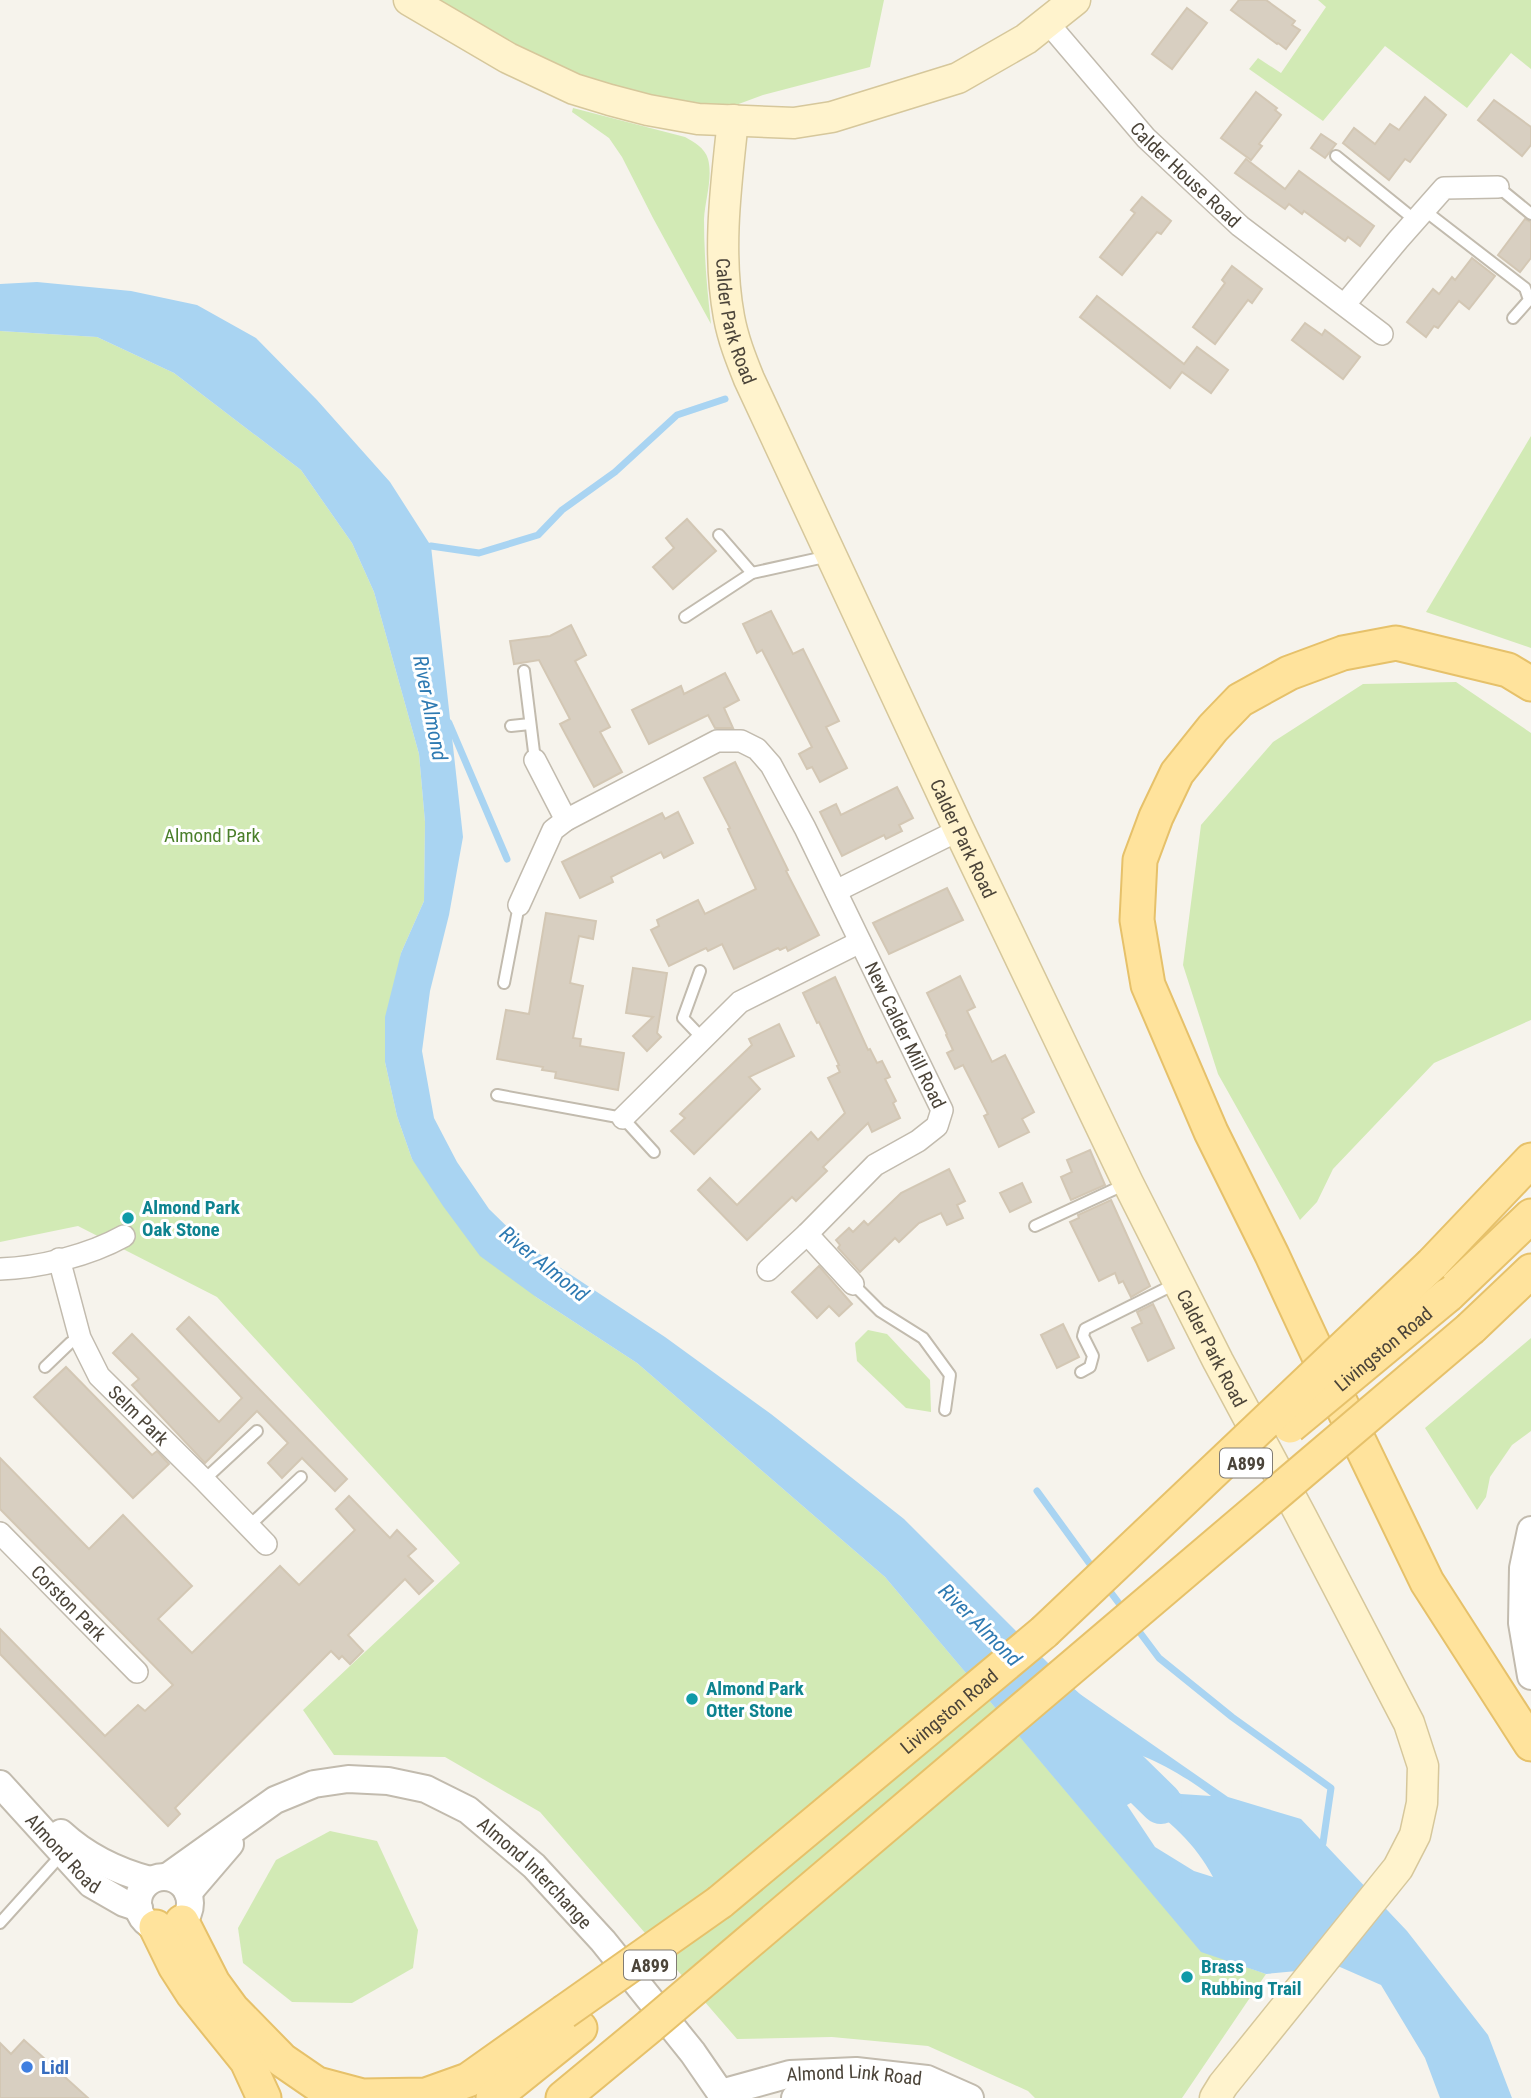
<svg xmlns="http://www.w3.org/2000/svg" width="1531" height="2098" font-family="'Roboto Condensed',sans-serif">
  <rect width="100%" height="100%" fill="#f6f3ec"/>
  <g fill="#d2eab5">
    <polygon points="409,0 884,0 870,67 763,95 698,119 648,110"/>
    <polygon points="1318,0 1531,0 1531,69 1511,53 1467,108 1385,46 1323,121 1249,69 1258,58 1281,73 1326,7"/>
    <path d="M573 108 685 137C694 142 705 148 708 159 713 178 705 200 704 219 704 255 707 289 711 324L653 218 622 157 609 138 572 112Z"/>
    <polygon points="0,331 97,337 174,373 301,470 352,543 374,592 419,754 425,822 424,901 401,953 385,1062 397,1116 412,1159 536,1297 637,1363 885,1577 1201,1951 1266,1974 1182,2098 1035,2098 1028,2091 928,2046 832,2037 737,2039 540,1812 445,1757 334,1755 303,1710 460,1563 217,1297 78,1226 0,1242"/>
    <polygon points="1531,436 1531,648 1426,612"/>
    <polygon points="1456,682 1531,733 1531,1020 1434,1063 1333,1169 1317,1202 1300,1220 1218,1074 1183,965 1201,825 1273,742 1363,684"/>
    <polygon points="868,1330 887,1334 930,1380 931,1412 906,1408 857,1361 855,1343"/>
    <polygon points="1531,1338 1531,1431 1512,1445 1490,1477 1486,1497 1477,1510 1425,1428"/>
    <polygon points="330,1831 377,1841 418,1930 413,1968 352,2003 292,2002 243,1963 238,1928 276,1860"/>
  </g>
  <path fill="#a9d4f2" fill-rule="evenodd" d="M37 282 131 291 197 305 256 338 317 400 390 482 431 546 463 837 449 915 430 991 422 1051 434 1118 457 1162 489 1209 526 1245 665 1337 771 1414 904 1519 1077 1692 1228 1797 1301 1819 1407 1931 1488 2035 1512 2098H1440L1425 2058 1381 1985 1340 1967 1266 1974 1201 1952 885 1577 637 1363 536 1297 480 1256 443 1206 412 1159 397 1116 385 1062V1017L401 953 424 901 425 822 419 754 374 592 352 543 301 470 174 373 97 337 0 331V284ZM1086 1745C1126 1741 1179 1771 1211 1796L1181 1794ZM1138 1799C1169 1820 1195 1843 1213 1877L1194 1871 1155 1847 1127 1805Z"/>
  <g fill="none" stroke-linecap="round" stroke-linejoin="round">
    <g stroke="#a9d4f2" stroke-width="7">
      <polyline points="431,546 479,553 538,535 562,510 615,472 677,415 725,399"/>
      <polyline points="449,723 507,859"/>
      <polyline points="1037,1491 1095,1571"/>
      <polyline points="1106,1586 1124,1610"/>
      <polyline points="1135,1626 1159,1658 1232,1717 1331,1788 1323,1843"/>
    </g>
    <polyline stroke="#a9d4f2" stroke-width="42" points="1062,1706 1161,1803"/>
  </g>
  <g fill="#d8cfc1" stroke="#d3c7b4" stroke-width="2">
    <polygon points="1239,0 1266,0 1295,21 1292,25 1300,30 1286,49 1278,43 1277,44 1231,10"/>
    <polygon points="1187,8 1207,23 1172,69 1152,54"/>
    <polygon points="1256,92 1277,108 1275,110 1281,115 1259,144 1262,146 1251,160 1221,138"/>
    <polygon points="1425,97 1446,115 1410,162 1405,159 1389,180 1343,143 1354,128 1375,144 1390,124 1399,130"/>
    <polygon points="1494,100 1531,127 1531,145 1522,156 1478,120"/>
    <polygon points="1321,134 1336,144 1325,158 1311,148"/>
    <polygon points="1246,159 1285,189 1299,171 1374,226 1360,246 1348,237 1345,241 1304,211 1302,214 1289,204 1285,209 1235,173"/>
    <polygon points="1142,197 1171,221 1161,234 1157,232 1122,275 1100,257 1135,213 1131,210"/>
    <polygon points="1525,219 1531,222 1531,258 1520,272 1498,255"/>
    <polygon points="1472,258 1495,276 1469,309 1459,301 1438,328 1434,326 1426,337 1407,322 1433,289 1439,294 1452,277 1455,280"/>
    <polygon points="1232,266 1262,289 1252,303 1248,300 1215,344 1193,327 1225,283 1222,280"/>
    <polygon points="1097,296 1184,364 1197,347 1228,370 1211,393 1182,372 1170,388 1080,317"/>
    <polygon points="1305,323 1322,335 1325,330 1360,357 1343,379 1292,340"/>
    <polygon points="687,519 716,551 673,589 653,567 674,548 666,538"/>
    <polygon points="771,611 793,654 803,649 839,721 826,727 847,768 820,782 812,767 807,769 799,754 812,747 762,650 757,653 743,624"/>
    <polygon points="571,625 586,655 575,661 610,727 600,732 622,772 594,787 560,724 570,719 539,660 514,664 510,641 550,636"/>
    <polygon points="725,673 739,700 724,708 733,728 715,728 708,715 649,744 632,710 681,686 684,694"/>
    <polygon points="735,762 788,870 786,871 819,935 788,951 786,947 780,950 778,948 734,969 722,944 708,951 706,948 669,966 651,930 659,926 657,920 698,900 705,914 756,889 728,829 730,828 704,778"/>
    <polygon points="897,787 913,818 899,825 902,831 886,839 884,835 842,856 820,812 836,804 841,815"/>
    <polygon points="678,812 693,843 664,858 661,852 611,877 613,882 580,898 562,862 662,813 665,819"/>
    <polygon points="947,888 963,920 889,954 873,923"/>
    <polygon points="546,913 596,921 593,939 579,936 570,983 583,986 573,1038 581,1039 580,1046 624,1053 618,1090 555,1078 556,1072 542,1070 543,1067 497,1059 506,1010 529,1014"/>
    <polygon points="633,968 667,973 657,1033 661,1037 647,1051 633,1036 653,1017 626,1013"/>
    <polygon points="960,976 975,1007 967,1011 992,1062 1005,1055 1034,1112 1022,1119 1029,1132 999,1147 984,1116 988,1114 963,1065 955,1069 947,1053 953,1050 946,1035 947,1034 927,993"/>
    <polygon points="835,977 868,1050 870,1049 877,1063 882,1061 890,1077 885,1079 896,1101 893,1103 900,1118 872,1132 868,1123 823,1167 827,1171 796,1201 792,1197 747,1240 698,1190 710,1178 737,1205 811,1132 818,1140 845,1113 828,1078 840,1072 837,1066 839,1065 819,1022 817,1023 803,993"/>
    <polygon points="779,1024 794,1056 749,1077 760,1089 694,1154 671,1131 685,1118 680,1114 752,1045 749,1039"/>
    <polygon points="1090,1150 1105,1185 1071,1200 1061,1177 1072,1172 1067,1160"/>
    <polygon points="949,1169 965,1201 957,1205 963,1218 947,1225 941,1213 919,1223 899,1242 895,1238 860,1272 838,1248 840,1245 836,1240 849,1228 853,1232 864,1221 868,1225 901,1193"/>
    <polygon points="1022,1183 1031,1202 1010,1212 1000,1193"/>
    <polygon points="1111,1200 1150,1286 1131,1297 1123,1281 1119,1283 1115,1273 1099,1281 1070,1222 1079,1218 1078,1215"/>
    <polygon points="819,1266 852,1304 839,1316 829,1306 817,1318 792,1292"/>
    <polygon points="1153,1304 1174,1348 1148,1361 1132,1328 1142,1323 1137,1312"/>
    <polygon points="189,1317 347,1479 335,1491 302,1458 282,1478 268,1463 288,1443 257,1411 205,1463 132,1385 139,1379 113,1353 132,1334 219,1422 242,1398 177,1329"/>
    <polygon points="1063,1324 1079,1357 1057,1368 1041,1335"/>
    <polygon points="66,1367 152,1455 157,1451 169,1464 133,1498 34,1397"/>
    <polygon points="0,1458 89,1549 123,1515 192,1586 158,1619 192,1653 280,1566 299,1585 355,1530 336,1509 349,1496 390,1538 397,1530 416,1549 408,1556 433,1581 419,1594 405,1579 348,1635 363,1651 350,1664 342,1656 339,1659 331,1651 175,1808 180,1814 168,1826 0,1654 0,1629 105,1736 138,1705 145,1711 173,1685 0,1509"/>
    <polygon points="24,2040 88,2098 0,2098 0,2043 11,2054"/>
  </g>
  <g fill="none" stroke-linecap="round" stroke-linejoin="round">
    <defs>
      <g id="service">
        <polyline points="1336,156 1415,220"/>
        <polyline points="1498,187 1531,214"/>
        <polyline points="1424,210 1525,288 1529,300 1513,318"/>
        <polyline points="719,535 752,573"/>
        <polyline points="685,617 752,573 829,556"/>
        <polyline points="524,671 535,760"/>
        <polyline points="511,726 530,724"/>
        <polyline points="700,971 683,1018 703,1039"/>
        <polyline points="504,983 519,905"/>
        <polyline points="497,1095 623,1118 654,1152"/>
        <polyline points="1035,1226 1128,1183"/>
        <polyline points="853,1284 880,1311 923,1338 950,1375 945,1410"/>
        <polyline points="45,1367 70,1343 80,1338"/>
        <polyline points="1081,1372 1090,1367 1093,1356 1083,1336 1085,1329 1177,1283"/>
        <polyline points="204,1480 257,1431"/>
        <polyline points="249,1526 301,1477"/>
        <polyline points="0,1923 63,1853"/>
      </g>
      <g id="minor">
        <path id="s1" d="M1048 23 1146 138 1240 226 1382 334"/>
        <polyline points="1345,304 1398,240 1444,188 1498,187"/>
        <polyline points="535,760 566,820"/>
        <polyline points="836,891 959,830"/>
        <path id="s2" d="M519 905 553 830 566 820 717 741H741L757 749 771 765 805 828 942 1110 937 1126 918 1141 875 1165 807 1234 768 1270"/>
        <polyline points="623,1118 740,1002 860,942"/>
        <polyline points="807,1234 853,1284"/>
        <path id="s3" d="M59 1259 80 1338 99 1376 204 1480 266 1544"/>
        <path d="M0 1269C39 1268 90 1255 124 1236"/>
        <path id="s4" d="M0 1533 137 1672"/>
      </g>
      <g id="tertiary">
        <polyline points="1531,1530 1523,1568 1522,1623 1531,1676"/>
        <path id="s5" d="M0 1784 91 1884 124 1903 139 1908"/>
        <path d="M61 1833C87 1857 116 1871 150 1880"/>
        <path id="s6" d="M167 1877 275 1800 314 1784 348 1779 388 1781 426 1789 468 1810 534 1866 603 1941 693 2053 724 2098"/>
        <circle cx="164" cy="1903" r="26"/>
        <polyline points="188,1893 230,1844"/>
        <path id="s7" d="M721 2093 790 2074 856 2071 927 2079 970 2098"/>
        <polyline points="795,2098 821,2089 905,2094 929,2090"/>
      </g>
      <g id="secondary">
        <polyline points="409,0 508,58 574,89 610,100 648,110 698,119 794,123 832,117 958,78 1026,39 1075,0"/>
        <path id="s8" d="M733 120C726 185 717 252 729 317 733 339 741 359 749 379L959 830 1128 1183 1218 1361 1300 1514 1409 1723 1423 1766 1422 1803 1415 1835 1398 1868 1223 2085 1215 2098"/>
      </g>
      <g id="primary">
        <polyline points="1531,684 1508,670 1396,643 1343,653 1289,673 1240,700 1213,728 1177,773 1156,817 1140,860 1137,920 1148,985 1211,1132 1272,1255 1343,1408 1427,1582 1531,1744"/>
        <polyline points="1432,1264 1531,1160"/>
        <polyline points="1448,1295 1531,1216"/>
        <polyline points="1471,1328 1531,1271"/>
        <path id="s9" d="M720 1902 1044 1632"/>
        <polyline points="182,1922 213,1983 232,2009 282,2060 317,2084 362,2096 426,2095 468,2080 564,2012"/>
        <polyline points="156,1927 175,1966 193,1994 247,2061 264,2098"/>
        <polyline points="493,2098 580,2028"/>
        <polyline points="563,2098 650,2026"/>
      </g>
    </defs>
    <use href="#service" stroke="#c2bbae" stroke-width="14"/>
    <use href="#minor" stroke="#c2bbae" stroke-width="24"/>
    <use href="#tertiary" stroke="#c2bbae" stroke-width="30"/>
    <use href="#secondary" stroke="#d6c79b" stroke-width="33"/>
    <use href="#primary" stroke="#e6c16a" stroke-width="37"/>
    <use href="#service" stroke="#fff" stroke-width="10"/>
    <use href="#minor" stroke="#fff" stroke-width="21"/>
    <use href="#tertiary" stroke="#fff" stroke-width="26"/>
    <use href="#secondary" stroke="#fff3cd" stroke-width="30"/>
    <use href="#primary" stroke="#ffe39c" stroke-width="33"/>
    <defs>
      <g id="primary-bridge">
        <path id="s10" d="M1290 1426 1448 1295"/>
        <polyline points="1044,1632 1432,1264"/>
        <polyline points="564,2012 720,1902"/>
        <polyline points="650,2026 1471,1328"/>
      </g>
    </defs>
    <use href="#primary-bridge" stroke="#e6c16a" stroke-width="37" stroke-linecap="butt"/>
    <use href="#primary-bridge" stroke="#ffe39c" stroke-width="33"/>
  </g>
  <g fill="#0f9aa8" stroke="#fff" stroke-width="2.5">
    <circle cx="128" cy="1218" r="7"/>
    <circle cx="692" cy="1699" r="7"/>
    <circle cx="1187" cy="1977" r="7"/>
  </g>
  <circle fill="#3f7fe0" stroke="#fff" stroke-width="2.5" cx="27" cy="2067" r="7"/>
  <g text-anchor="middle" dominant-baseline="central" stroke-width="6" stroke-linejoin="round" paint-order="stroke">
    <g fill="#fff" stroke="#817c74" stroke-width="2">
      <rect x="1220" y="1448.5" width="52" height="29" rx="5"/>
      <rect x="624" y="1950.5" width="52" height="29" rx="5"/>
    </g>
    <g font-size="18" font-weight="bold" fill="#4b4439">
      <text x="1246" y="1463">A899</text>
      <text x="650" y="1965">A899</text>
    </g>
    <g font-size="19" fill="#4b4439" stroke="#fff">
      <text stroke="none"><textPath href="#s1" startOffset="205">Calder House Road</textPath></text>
      <text stroke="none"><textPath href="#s8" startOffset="203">Calder Park Road</textPath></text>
      <text stroke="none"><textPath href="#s8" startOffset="770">Calder Park Road</textPath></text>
      <text stroke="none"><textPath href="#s2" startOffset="634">New Calder Mill Road</textPath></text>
      <text stroke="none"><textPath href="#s8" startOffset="1337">Calder Park Road</textPath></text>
      <text stroke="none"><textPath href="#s10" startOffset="121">Livingston Road</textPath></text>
      <text stroke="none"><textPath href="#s3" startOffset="180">Selm Park</textPath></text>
      <text stroke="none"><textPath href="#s4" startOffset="98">Corston Park</textPath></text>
      <text stroke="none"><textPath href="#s9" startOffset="298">Livingston Road</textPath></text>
      <text stroke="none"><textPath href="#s5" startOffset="94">Almond Road</textPath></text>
      <text stroke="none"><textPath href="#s6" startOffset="427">Almond Interchange</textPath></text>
      <text stroke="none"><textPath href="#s7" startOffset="136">Almond Link Road</textPath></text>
    </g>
    <g font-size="19" fill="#4a7f2a" stroke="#fff">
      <text x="212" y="835">Almond Park</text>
    </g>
    <g font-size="19" font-weight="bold" fill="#0d838f" stroke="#fff" text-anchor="start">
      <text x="142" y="1207">Almond Park<tspan x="142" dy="22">Oak Stone</tspan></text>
      <text x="706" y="1688">Almond Park<tspan x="706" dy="22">Otter Stone</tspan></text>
      <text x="1201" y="1966">Brass<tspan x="1201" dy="22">Rubbing Trail</tspan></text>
    </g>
    <g font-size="19" font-weight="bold" fill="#366cbe" stroke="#fff" text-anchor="start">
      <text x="41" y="2067">Lidl</text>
    </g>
    <g font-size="21" font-style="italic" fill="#2e7ab2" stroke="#fff">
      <text transform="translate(430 708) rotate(79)">River Almond</text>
      <text transform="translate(544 1264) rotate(39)">River Almond</text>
      <text transform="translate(980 1625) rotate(45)">River Almond</text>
    </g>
  </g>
</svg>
